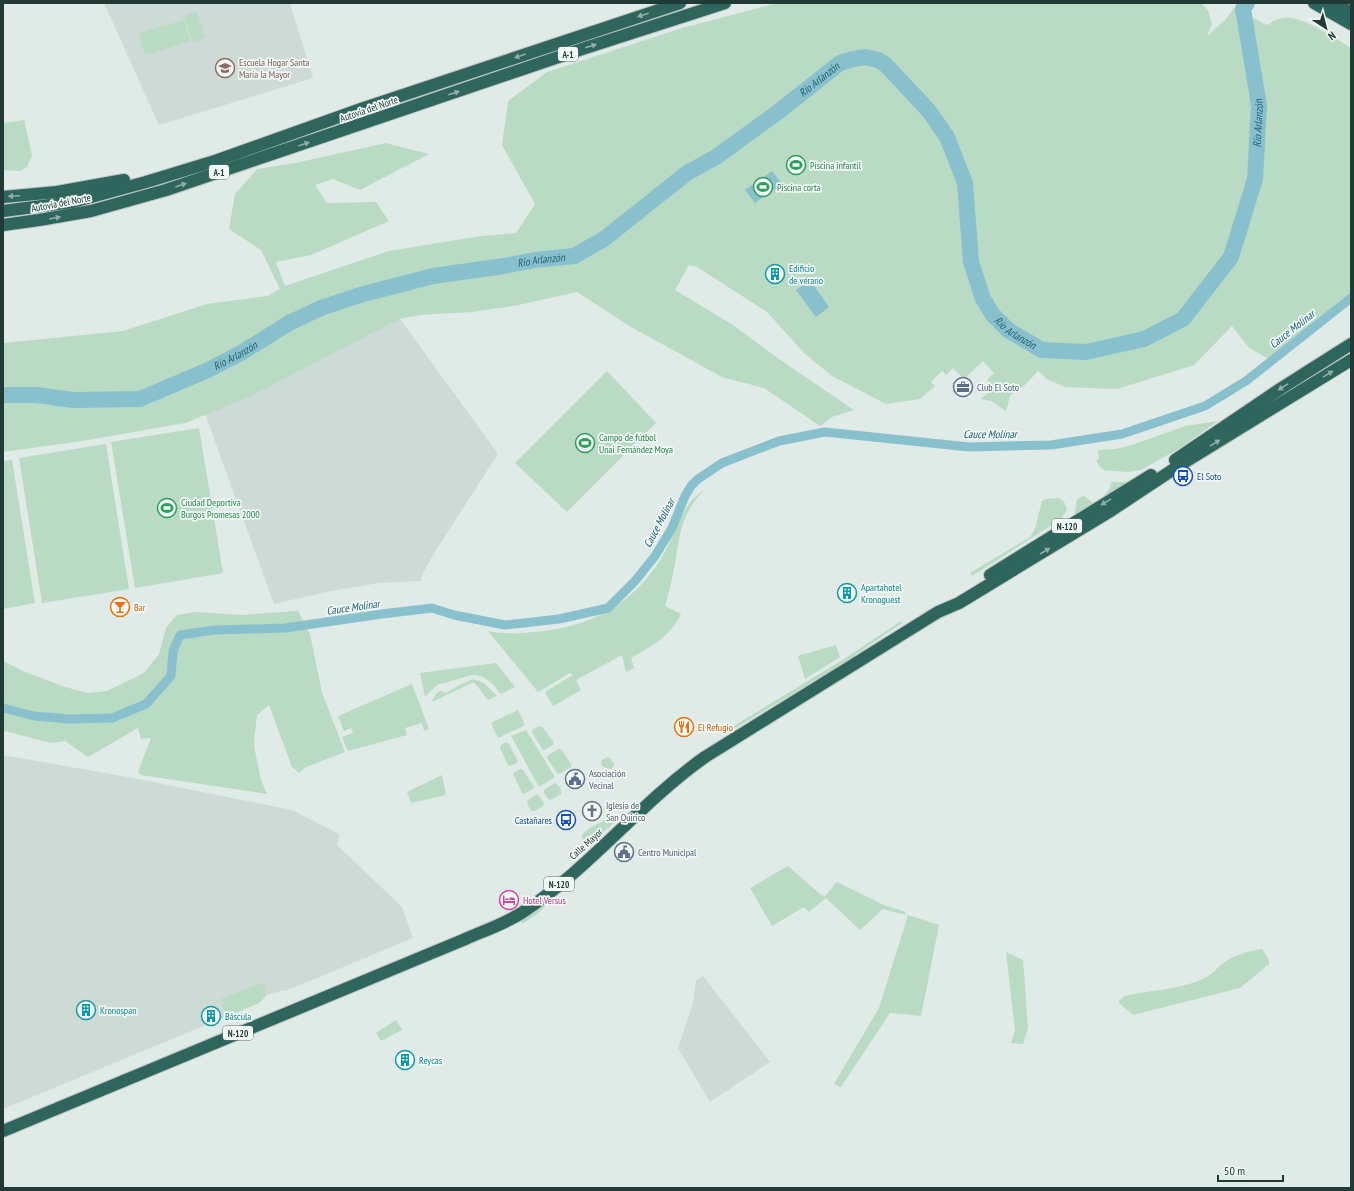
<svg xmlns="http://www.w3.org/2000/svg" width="1354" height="1191" font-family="'PT Sans Narrow',sans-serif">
  <rect width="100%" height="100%" fill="#e0eae6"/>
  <g fill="#cedad5">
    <polygon points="104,3 290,3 313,78 159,125"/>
    <polygon points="400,319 498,454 434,553 422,575 421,581 379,583 326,592 274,604 205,414 249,397"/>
    <polygon points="3,755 133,778 292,810 339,834 337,845 402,907 413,938 288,990 280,991 273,993 266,996 259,1003 3,1109"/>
    <polygon points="703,976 770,1062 710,1102 678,1048 693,1003 696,981"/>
  </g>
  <g fill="#b9dbc4">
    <path d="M777 3H1201L1208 10 1212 24 1207 36 1226 19 1234 8 1267 25C1274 20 1282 17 1291 18 1308 20 1337 39 1351 48V298L1272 361 1248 347 1232 326 1194 365 1117 389 1065 387 1047 379 1038 371 1026 384 1010 396 1006 411 991 401 981 399 993 388 987 380 994 373 983 361 964 379 953 368 946 375 942 371 931 382 935 386 920 399 886 404 832 376 804 353 767 312 697 267 689 265 675 290 733 325 779 359 854 410 832 417 820 426 764 388 722 377 631 327 577 292 514 306 472 312 419 315 400 319 249 397 185 423 82 441 3 452V343L123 331 207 304 267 296 280 289 261 250 229 229 235 194 257 169 295 163 386 143 429 154 360 190 333 179 315 185 327 203 376 202 389 221 311 255 276 262 285 286 389 251 481 236 516 233 535 204 502 145 508 101 547 72 682 28Z"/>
    <polygon points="197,12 205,38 193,42 184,16"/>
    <polygon points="184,20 190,41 145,55 139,33"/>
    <polygon points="24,120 32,155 27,167 20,171 3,170 3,123"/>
    <polygon points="607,371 656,423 567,512 515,463"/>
    <polygon points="1218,421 1180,448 1141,470 1128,472 1104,470 1099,466 1096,460 1099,459 1098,450 1116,449 1132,445 1185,426"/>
    <polygon points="199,428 223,573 135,588 111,442"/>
    <polygon points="106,444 129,589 42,603 19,458"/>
    <polygon points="12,460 35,603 3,609 3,461"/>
    <polygon points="1111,482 1129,482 1106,497 1104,496 1110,488"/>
    <path d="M704 490C681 514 680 534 675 564 672 579 669 592 665 606L681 614C671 636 651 647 631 658L634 668 626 672 622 655 576 680 581 690 553 706 545 692 573 675 570 673 538 692 488 631C504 634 518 634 534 632 589 628 633 605 662 557 675 535 681 504 704 490Z"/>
    <polygon points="1084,496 1091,501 1094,505 1074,518 1077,499"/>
    <path d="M1056 498C1063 499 1066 503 1067 510L1060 520 972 576 970 573 1030 537 1035 529 1042 501 1046 499Z"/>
    <polygon points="298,611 310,634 322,693 345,752 304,768 299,773 292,767 269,705 257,715 254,742 255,751 261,780 267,794 141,775 138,772 151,738 141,739 138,728 88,757 65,741 50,743 5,731 3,735 3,661 23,671 62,686 87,693 107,691 144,673 159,654 166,628 177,615 195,612 241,615"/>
    <polygon points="901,621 902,623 837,667 734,729 732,727 844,659"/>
    <polygon points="836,645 840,657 805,679 798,656"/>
    <path d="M496 663 515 687 501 694C493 684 486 674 472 675L437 685 425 697 420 673Z"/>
    <path d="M473 679 484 683 497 696 488 700 474 682 432 702C434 697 435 694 440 691L446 693 459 685Z"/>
    <polygon points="412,684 429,729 424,731 422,723 405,728 407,735 348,751 342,737 353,733 351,728 344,731 338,716"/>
    <polygon points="518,710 525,725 498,738 491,723"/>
    <polygon points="540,726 542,727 554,742 553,745 544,750 542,749 532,732 533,729"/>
    <polygon points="526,730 555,777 539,787 511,736"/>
    <polygon points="506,742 509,744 518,761 517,763 510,766 508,765 500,748 501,745"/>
    <polygon points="559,749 561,749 571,764 571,767 560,774 557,773 547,758 548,755"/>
    <polygon points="607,757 610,758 615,765 611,769 603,767 601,764 602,760"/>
    <polygon points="521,769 523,770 534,787 533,789 524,794 522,793 513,774 515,772"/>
    <polygon points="442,775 446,795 411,803 407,792"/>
    <path d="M555 783C559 785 562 789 561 794L551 800 548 799 544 793V790Z"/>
    <polygon points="537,794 539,796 544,803 543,806 534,811 531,811 527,803 528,800"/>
    <polygon points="608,818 610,818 614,823 587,846 581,836 588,829"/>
    <polygon points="788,866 821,895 825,896 837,882 884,905 905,912 906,915 883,909 860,930 826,898 809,912 804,907 772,926 750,888"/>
    <polygon points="564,888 537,914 522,924 520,920"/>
    <polygon points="908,915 939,925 921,1016 890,1013 841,1087 834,1084 879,1008"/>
    <path d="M1262 949 1269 960V964L1240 988 1133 1015 1119 1003V1001L1124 996C1151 990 1180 990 1205 978 1213 974 1216 969 1222 964 1230 957 1251 950 1262 949Z"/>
    <polygon points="1006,952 1023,960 1028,1028 1023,1044 1011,1043 1015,1031"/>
    <polygon points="262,983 264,984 266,996 259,1003 230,1015 224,1009 221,999"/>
    <polygon points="396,1020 402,1030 381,1041 376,1033"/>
  </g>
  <g fill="#89c0ce">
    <path d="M794 157C800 158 802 165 804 170L800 173 798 172 796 168 791 164V160Z"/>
    <polygon points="772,171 782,184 755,203 745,190"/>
    <polygon points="810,280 829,307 816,317 796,290"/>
  </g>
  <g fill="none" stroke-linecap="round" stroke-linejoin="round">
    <polyline stroke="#89c0ce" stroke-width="9" points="3,708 34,716 69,719 112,718 146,704 171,676 173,651 180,635 215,630 285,628 382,614 432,608 454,615 505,625 559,619 608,608 635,581 655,556 672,528 685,496 691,486 698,479 722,463 779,441 825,432 969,447 1051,445 1122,434 1205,406 1246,381 1351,298"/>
    <path stroke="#89c0ce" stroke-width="16" id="s1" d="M3 395H37L73 400 140 399 208 370 241 353 289 323 321 308 360 295 433 276 504 266 535 260 574 256 604 239 687 173 716 157 778 112 840 63 853 59 866 57 878 60 885 64 929 111 947 137 965 183 971 262 983 299 993 315 1008 330 1042 350 1086 352 1144 339 1183 319 1231 257 1255 179 1259 105 1243 9 1247 3"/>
    <defs>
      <g id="highway">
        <polyline points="1314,3 1351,24"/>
        <polyline points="1333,3 1351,12"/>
        <polyline points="3,197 57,192 124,180"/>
        <polyline points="3,211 73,202 146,182 215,161 361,109 680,3"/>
        <polyline points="3,225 39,220 91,211 166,190 582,49 725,3"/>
        <polyline points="1175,460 1280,389 1351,344"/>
        <polyline points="990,575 1151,475"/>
        <path d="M3 1131 463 940C483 931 505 924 523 912 590 868 640 803 705 757L938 612 959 603 1112 510 1177 467 1351 360"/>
      </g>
    </defs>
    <use href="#highway" stroke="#bcc4c2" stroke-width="14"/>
    <use href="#highway" stroke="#2e655d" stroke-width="12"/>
  </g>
  <defs><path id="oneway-solid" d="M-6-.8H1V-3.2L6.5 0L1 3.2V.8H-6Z"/></defs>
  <g fill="#8faea8">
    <use href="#oneway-solid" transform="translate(643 15) rotate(162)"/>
    <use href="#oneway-solid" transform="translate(591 46) rotate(-18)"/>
    <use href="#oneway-solid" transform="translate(520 56) rotate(161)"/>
    <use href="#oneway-solid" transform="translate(454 93) rotate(-18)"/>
    <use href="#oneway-solid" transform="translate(304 144) rotate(-19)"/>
    <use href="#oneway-solid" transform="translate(181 185) rotate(-19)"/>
    <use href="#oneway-solid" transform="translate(14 196) rotate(177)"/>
    <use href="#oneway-solid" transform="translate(55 218) rotate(-10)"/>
    <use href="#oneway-solid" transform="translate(1328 374) rotate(-32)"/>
    <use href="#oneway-solid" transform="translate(1283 387) rotate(147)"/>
    <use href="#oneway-solid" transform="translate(1215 443) rotate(-32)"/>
    <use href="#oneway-solid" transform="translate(1106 502) rotate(149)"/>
    <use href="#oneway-solid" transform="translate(1045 551) rotate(-31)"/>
  </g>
  <defs>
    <symbol id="school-ring" viewBox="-11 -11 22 22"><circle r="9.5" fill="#f0f7f4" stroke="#8d6e63" stroke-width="1.5"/><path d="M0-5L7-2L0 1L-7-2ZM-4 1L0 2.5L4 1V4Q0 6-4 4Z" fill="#8d6e63"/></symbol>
    <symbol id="stadium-ring" viewBox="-11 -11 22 22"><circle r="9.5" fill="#f0f7f4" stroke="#2e9e5b" stroke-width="1.5"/><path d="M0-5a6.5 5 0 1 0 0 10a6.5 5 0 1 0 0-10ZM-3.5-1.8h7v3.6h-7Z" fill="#2e9e5b"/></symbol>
    <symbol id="building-ring" viewBox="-11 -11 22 22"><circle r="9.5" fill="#f0f7f4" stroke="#0f9aa8" stroke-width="1.5"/><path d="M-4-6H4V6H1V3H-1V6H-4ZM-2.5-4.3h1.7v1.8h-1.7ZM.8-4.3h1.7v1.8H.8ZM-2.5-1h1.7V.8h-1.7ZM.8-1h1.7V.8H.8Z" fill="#0f9aa8"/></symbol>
    <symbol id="office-ring" viewBox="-11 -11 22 22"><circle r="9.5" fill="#f0f7f4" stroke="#5c6f8a" stroke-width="1.5"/><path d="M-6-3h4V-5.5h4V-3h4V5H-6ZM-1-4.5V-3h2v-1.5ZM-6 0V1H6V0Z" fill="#5c6f8a"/></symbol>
    <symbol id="bus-ring" viewBox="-11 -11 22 22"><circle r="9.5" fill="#f0f7f4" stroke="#1a4fb4" stroke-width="1.5"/><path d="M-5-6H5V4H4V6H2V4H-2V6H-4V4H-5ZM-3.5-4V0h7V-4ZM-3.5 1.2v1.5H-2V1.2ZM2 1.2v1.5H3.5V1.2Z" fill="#1a4fb4"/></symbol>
    <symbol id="bar-ring" viewBox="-11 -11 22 22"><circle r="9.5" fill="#f0f7f4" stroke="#e8710a" stroke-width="1.5"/><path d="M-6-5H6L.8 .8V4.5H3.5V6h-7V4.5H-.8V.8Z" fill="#e8710a"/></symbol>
    <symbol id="restaurant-ring" viewBox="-11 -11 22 22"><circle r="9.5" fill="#f0f7f4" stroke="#e8710a" stroke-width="1.5"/><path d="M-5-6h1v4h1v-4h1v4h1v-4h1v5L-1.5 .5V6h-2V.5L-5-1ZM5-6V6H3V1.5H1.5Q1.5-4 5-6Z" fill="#e8710a"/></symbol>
    <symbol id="civic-ring" viewBox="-11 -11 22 22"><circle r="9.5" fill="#f0f7f4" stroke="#5c6f8a" stroke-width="1.5"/><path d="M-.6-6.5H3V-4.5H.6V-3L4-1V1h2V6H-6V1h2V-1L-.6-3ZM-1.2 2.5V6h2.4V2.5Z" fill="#5c6f8a"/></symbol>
    <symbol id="church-ring" viewBox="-11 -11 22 22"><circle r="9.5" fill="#f0f7f4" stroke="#6b7280" stroke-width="1.5"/><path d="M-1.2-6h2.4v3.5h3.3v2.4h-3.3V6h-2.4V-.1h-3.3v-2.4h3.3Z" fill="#6b7280"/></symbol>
    <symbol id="hotel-ring" viewBox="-11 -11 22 22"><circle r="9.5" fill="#f0f7f4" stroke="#d1479c" stroke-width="1.5"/><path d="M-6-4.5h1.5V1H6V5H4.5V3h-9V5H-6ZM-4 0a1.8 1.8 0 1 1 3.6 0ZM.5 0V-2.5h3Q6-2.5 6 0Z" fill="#d1479c"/></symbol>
  </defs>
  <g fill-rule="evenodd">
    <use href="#school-ring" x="214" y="57" width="22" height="22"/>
    <use href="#stadium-ring" x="785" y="154" width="22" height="22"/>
    <use href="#stadium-ring" x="752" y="176" width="22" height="22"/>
    <use href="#building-ring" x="764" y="263" width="22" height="22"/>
    <use href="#office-ring" x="952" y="376" width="22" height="22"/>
    <use href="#stadium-ring" x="574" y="432" width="22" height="22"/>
    <use href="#bus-ring" x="1172" y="465" width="22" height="22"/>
    <use href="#stadium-ring" x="156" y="497" width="22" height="22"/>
    <use href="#building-ring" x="836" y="582" width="22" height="22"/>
    <use href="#bar-ring" x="109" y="596" width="22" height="22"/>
    <use href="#restaurant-ring" x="673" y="716" width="22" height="22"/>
    <use href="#civic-ring" x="564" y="768" width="22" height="22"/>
    <use href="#church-ring" x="581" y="800" width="22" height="22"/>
    <use href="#bus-ring" x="555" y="809" width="22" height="22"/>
    <use href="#civic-ring" x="613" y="841" width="22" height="22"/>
    <use href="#hotel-ring" x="498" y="889" width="22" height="22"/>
    <use href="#building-ring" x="75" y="999" width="22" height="22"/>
    <use href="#building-ring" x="200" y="1005" width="22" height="22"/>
    <use href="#building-ring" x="394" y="1049" width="22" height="22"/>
  </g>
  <g text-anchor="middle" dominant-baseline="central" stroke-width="3.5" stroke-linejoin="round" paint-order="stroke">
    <g fill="#f0f7f4" stroke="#5f736e" stroke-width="1">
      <rect x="558" y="47" width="20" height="14" rx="3"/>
      <rect x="209" y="165" width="20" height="14" rx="3"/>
      <rect x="1052" y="519" width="30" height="14" rx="3"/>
      <rect x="544" y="877" width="30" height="14" rx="3"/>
      <rect x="223" y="1026" width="30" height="14" rx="3"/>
    </g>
    <g font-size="9" font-weight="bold" fill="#213a35">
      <text x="568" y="54">A-1</text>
      <text x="219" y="172">A-1</text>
      <text x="1067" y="526">N-120</text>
      <text x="559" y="884">N-120</text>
      <text x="238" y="1033">N-120</text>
    </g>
    <g font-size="10" fill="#785e54" stroke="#f0f7f4" text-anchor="start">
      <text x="239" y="62">Escuela Hogar Santa<tspan x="239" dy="12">María la Mayor</tspan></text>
    </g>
    <g font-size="10" fill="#213a35" stroke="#f0f7f4">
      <text transform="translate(369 109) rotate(-19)">Autovía del Norte</text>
      <text transform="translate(61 203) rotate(-11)">Autovía del Norte</text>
      <text transform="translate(586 844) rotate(-42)">Calle Mayor</text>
    </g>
    <g font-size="10" fill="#27864d" stroke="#f0f7f4" text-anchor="start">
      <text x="810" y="165">Piscina infantil</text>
      <text x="777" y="187">Piscina corta</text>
      <text x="599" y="437">Campo de fútbol<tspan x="599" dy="12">Unai Fernández Moya</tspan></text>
      <text x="181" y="502">Ciudad Deportiva<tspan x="181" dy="12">Burgos Promesas 2000</tspan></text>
    </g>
    <g font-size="10" fill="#0d838f" stroke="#f0f7f4" text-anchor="start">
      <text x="789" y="268">Edificio<tspan x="789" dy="12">de verano</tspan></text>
      <text x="861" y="587">Apartahotel<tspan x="861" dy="12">Kronoguest</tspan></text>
      <text x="100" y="1010">Kronospan</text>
      <text x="225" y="1016">Báscula</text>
      <text x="419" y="1060">Reycas</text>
    </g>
    <g font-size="10" fill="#4e5e75" stroke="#f0f7f4" text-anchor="start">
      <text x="977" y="387">Club El Soto</text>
      <text x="589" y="773">Asociación<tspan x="589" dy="12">Vecinal</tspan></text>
      <text x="638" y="852">Centro Municipal</text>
    </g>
    <g font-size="10" fill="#164399" stroke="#f0f7f4" text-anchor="start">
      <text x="1197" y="476">El Soto</text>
      <text x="552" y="820" text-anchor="end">Castañares</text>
    </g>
    <g font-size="10" fill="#c56008" stroke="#f0f7f4" text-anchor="start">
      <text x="134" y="607">Bar</text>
      <text x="698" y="727">El Refugio</text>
    </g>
    <g font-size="10" fill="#5b616d" stroke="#f0f7f4" text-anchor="start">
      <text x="606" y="805">Iglesia de<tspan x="606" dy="12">San Quirico</tspan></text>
    </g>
    <g font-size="10" fill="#b23c85" stroke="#f0f7f4" text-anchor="start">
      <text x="523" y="900">Hotel Versus</text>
    </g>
    <g font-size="11" font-style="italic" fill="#1d6174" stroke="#f0f7f4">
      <text stroke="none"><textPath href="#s1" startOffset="902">Río Arlanzón</textPath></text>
      <text stroke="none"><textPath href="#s1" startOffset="1682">Río Arlanzón</textPath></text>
      <text stroke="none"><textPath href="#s1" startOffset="566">Río Arlanzón</textPath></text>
      <text transform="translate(1292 329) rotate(-38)">Cauce Molinar</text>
      <text stroke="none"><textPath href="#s1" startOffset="1287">Río Arlanzón</textPath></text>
      <text stroke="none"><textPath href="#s1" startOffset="242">Río Arlanzón</textPath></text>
      <text x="990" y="434">Cauce Molinar</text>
      <text transform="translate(659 523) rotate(-62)">Cauce Molinar</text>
      <text transform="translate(353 607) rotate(-8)">Cauce Molinar</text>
    </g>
  </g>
  <rect width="1354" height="1191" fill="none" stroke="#213a35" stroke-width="8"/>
  <g transform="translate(1326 28) rotate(144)" stroke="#f0f7f4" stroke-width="3" paint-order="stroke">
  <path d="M0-3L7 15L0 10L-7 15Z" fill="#213a35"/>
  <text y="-6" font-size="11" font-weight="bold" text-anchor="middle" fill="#213a35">N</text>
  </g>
  <path d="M1218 1175v6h65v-6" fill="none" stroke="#213a35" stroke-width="2"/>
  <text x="1224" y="1175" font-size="12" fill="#213a35" stroke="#f0f7f4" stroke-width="3" paint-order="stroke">50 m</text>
</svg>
